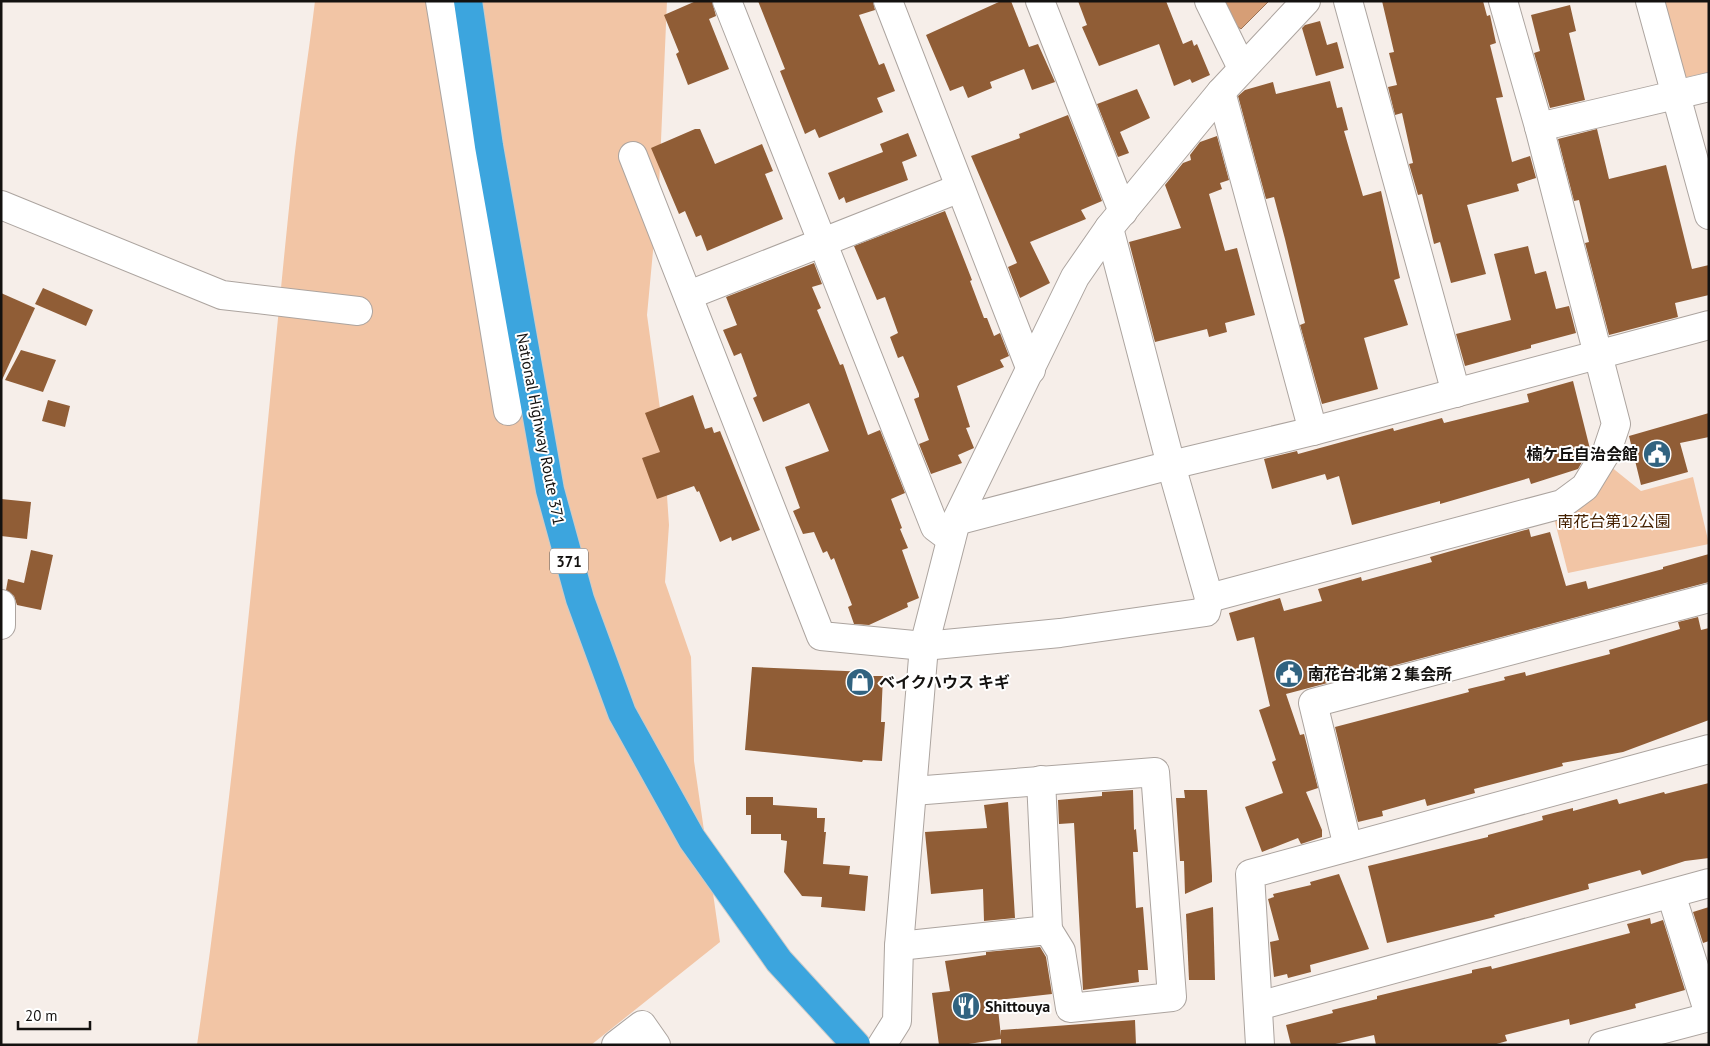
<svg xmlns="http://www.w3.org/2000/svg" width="1710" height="1046" font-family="'PT Sans','Noto Sans JP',sans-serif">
  <rect width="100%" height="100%" fill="#f6eee9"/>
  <g fill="#f2c5a5">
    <path d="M315 1H667L659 187 647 315 662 423 669 525 665 582 691 657 694 761 720 942 591 1045H197C239 757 262 468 292 179 298 120 308 60 315 1Z"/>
    <polygon points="1665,1 1709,1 1709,72 1683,78"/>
    <polygon points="1605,462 1641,491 1693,477 1709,544 1568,573 1553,514"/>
  </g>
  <polygon fill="#d69e76" stroke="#9c7457" points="1221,1 1269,1 1241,29 1228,20"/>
  <g fill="#905d36">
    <polygon points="696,1 712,1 716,16 709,19 729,69 688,85 676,54 679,52 664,15"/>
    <polygon points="758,1 873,1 875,10 859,15 879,65 884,63 895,91 877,98 883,112 819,138 815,129 805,134 780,71 785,69"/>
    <polygon points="1001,1 1011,1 1029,47 1038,44 1055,82 1032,90 1024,69 990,82 992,88 968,98 963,86 950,91 926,35"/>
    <polygon points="1078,1 1166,1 1183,44 1192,40 1194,46 1197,44 1210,75 1192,83 1190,79 1174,86 1159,44 1099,66 1082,27 1087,25"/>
    <polygon points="1382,1 1483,1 1487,16 1490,15 1496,43 1490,45 1503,97 1496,98 1512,162 1530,156 1536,178 1517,184 1519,191 1467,205 1486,274 1451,283 1440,242 1434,244 1422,194 1418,195 1409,164 1413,163 1402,113 1395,115 1388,87 1397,85 1389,53 1394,52"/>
    <polygon points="1570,5 1576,31 1569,33 1585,100 1550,108 1534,53 1540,51 1531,15"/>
    <polygon points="1320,21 1327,45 1337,42 1344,68 1316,76 1302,28 1305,25"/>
    <polygon points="1330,81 1337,108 1342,107 1348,130 1344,131 1363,196 1381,191 1400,278 1394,280 1408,325 1364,338 1378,389 1322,404 1300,325 1305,323 1285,239 1274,197 1266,199 1238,96 1245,90 1273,82 1276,94"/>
    <polygon points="1137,89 1150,118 1120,132 1129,153 1118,157 1097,104"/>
    <polygon points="1068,115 1102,201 1081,210 1086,219 1030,242 1050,283 1020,298 1008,267 1017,263 971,156 1020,138 1019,134"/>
    <polygon points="695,129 700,129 715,164 762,144 773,171 765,174 783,219 707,251 701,235 696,237 685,211 679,214 651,148"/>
    <polygon points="1597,129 1609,179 1666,165 1692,269 1709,265 1709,295 1675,303 1678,317 1609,335 1585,243 1589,242 1579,200 1574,201 1558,139"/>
    <polygon points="908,133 917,156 902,162 908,180 846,203 844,197 839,200 828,173 883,152 880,144"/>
    <polygon points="1217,136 1229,180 1220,183 1222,189 1209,194 1225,251 1237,248 1255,315 1225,323 1227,332 1209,337 1207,329 1155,342 1129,242 1181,228 1165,185 1183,163 1191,160 1190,155 1200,142"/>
    <polygon points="945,211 972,280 970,281 984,318 987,318 994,336 1000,333 1009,356 1000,360 1004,367 957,386 970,427 966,428 974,448 958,455 962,463 931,474 919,444 929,440 914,399 919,397 919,394 903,356 898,358 890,337 898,333 885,297 877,300 854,246"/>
    <polygon points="1528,246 1535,274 1546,271 1556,309 1569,306 1576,333 1531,345 1531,348 1465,366 1456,334 1511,320 1494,254"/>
    <polygon points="814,263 822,284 812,287 821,308 817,310 840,365 843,364 868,435 880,430 905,493 891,499 902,528 900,529 908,548 902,550 919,598 907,603 908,607 869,625 854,624 848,607 852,605 834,558 831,560 827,551 823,553 814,532 803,534 793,511 800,508 785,467 829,451 809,403 763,422 753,398 757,396 741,353 734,356 723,330 737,325 726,297"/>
    <polygon points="43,288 93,310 86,326 35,304"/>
    <polygon points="1,293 35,308 1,382"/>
    <polygon points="21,350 56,360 43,392 5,380"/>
    <polygon points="1573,381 1590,449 1586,455 1580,457 1582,462 1578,469 1531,484 1529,478 1440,504 1440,501 1352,525 1339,476 1327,480 1325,474 1272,489 1264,459 1297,451 1298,454 1393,428 1394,431 1442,418 1444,423 1529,402 1527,394"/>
    <polygon points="693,395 705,429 712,427 714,433 720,431 760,530 732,541 731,537 720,542 699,491 697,492 694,486 657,499 642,458 660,452 645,413"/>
    <polygon points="48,400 70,406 65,427 42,421"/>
    <polygon points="1709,413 1709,437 1680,443 1688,472 1641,485 1629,436"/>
    <polygon points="1,499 31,502 27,539 1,536"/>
    <polygon points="1529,529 1531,537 1550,532 1566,586 1586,581 1588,589 1663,569 1663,567 1709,554 1709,582 1286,694 1300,735 1304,734 1318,788 1306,792 1322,830 1322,837 1301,844 1298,838 1262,852 1245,807 1283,793 1272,762 1276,760 1259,710 1270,706 1254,637 1237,641 1229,613 1280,598 1284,611 1322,601 1318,589 1361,577 1362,581 1432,562 1430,557"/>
    <polygon points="31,550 53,555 41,610 17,605 14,596 6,590 8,579 24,583"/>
    <polygon points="1698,617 1701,630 1709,628 1709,720 1623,752 1562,763 1563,766 1474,789 1475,793 1427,806 1425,799 1382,811 1383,816 1358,822 1335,727 1469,692 1468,689 1505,680 1504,677 1525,672 1526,676 1610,654 1609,650 1680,629 1678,622"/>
    <polygon points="752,667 869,672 869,676 883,676 881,722 885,722 882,761 863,760 862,762 745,750"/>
    <polygon points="1709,783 1709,858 1685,861 1642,875 1640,870 1588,884 1589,889 1494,915 1495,917 1387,943 1368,866 1488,837 1488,835 1543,820 1542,816 1573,808 1573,811 1617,799 1619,804 1664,792 1665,794"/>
    <polygon points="1133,790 1134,830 1136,829 1138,852 1133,852 1136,908 1143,907 1148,970 1138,970 1139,982 1083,990 1074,823 1059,824 1058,800 1102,796 1102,792"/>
    <polygon points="1184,790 1207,790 1212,876 1212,882 1185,894 1184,861 1180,861 1176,798 1185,798"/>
    <polygon points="746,797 773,797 773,805 817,808 817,818 825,818 824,832 826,832 823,864 850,866 849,874 868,876 865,911 821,907 822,897 802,896 784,872 787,841 781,840 781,834 751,834 751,815 746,815"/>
    <polygon points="1008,802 1015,918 984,921 983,889 931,894 925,832 987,828 984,805"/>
    <polygon points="1339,874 1369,949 1310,965 1311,972 1288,978 1287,974 1274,977 1270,942 1279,940 1268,899 1274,897 1273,894 1311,885 1310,882"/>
    <polygon points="1213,907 1215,980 1189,980 1186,914"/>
    <polygon points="1709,907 1709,941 1703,943 1693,912"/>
    <polygon points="1650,918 1651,924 1663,920 1685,990 1635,1004 1636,1008 1570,1025 1569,1019 1505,1035 1507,1041 1493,1045 1376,1045 1374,1035 1331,1045 1291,1045 1286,1025 1333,1013 1332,1010 1377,999 1377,996 1472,973 1472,970 1491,966 1492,969 1630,933 1627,924"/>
    <polygon points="1040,947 1046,957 1052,994 997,1000 1001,1036 1001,1030 1135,1020 1136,1045 1001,1045 1001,1039 962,1045 939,1045 932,993 950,991 945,961 986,955 986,952"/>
  </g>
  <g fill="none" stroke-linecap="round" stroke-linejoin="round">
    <defs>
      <g id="minor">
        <polyline points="440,1 508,411"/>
        <polyline points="727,1 935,527 951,539"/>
        <polyline points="888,1 1031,370"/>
        <polyline points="1040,1 1123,212"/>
        <polyline points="1209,1 1242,68"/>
        <polyline points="1348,1 1456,393"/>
        <polyline points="1650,1 1709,215"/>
        <polyline points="1221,92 1313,431"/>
        <polyline points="1539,127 1709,87"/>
        <polyline points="633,156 821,636 924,646 1060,633 1206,612 1209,598 1171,465 1109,228"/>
        <polyline points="1,205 222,295 358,311"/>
        <polyline points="689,295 960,188"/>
        <polyline points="956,521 1171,465 1313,431 1709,325"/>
        <polyline points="1209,598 1562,504 1585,487 1607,451 1616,424 1539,127 1503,1"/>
        <polyline points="1,604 1,625"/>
        <polyline points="1041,780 1048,930"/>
        <polyline points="1348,847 1313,703 1709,598"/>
        <polyline points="1671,894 1709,1014"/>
        <polyline points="899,946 1048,930 1061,951 1070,1008 1172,997 1155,772 913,791"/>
        <polyline points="1258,1006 1709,883"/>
        <polyline points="616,1045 642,1025 656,1045"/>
        <polyline points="882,1045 897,1021 899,946 924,646 956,521 1075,277 1109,228 1221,92 1306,1"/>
        <polyline points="1260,1045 1250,874 1709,749"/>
        <polyline points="1603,1045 1709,1017"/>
      </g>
      <polyline id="highway" points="468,1 489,146 550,490 580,599 622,713 692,839 779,961 856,1045"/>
    </defs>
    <use href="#minor" stroke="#aca49f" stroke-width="30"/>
    <use href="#highway" stroke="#cbcbca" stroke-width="30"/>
    <use href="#minor" stroke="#fff" stroke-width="28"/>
    <use href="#highway" stroke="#3ca5de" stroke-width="28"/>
  </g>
  <defs>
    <symbol id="civic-disc" viewBox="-11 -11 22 22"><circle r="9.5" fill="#316380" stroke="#fff"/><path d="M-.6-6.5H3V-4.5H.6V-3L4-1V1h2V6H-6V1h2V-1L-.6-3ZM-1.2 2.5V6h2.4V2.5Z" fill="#fff"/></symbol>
    <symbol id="shop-disc" viewBox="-11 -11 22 22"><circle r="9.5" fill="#316380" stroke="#fff"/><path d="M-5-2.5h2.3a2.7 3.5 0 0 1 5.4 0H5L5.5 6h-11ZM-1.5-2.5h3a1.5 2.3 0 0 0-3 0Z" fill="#fff"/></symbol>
    <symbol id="restaurant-disc" viewBox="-11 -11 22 22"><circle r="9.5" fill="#316380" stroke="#fff"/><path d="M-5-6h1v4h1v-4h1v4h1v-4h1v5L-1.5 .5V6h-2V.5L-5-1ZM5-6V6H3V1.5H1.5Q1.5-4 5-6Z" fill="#fff"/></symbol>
  </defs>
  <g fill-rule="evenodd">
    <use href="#civic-disc" x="1641" y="438" width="32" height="32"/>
    <use href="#civic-disc" x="1273" y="658" width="32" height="32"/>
    <use href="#shop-disc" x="844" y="666" width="32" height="32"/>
    <use href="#restaurant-disc" x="950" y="990" width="32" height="32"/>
  </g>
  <g text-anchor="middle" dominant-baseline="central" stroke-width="4" stroke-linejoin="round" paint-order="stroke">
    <rect fill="#fff" stroke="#5a5958" stroke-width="1" x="550" y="548.5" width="38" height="25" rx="4"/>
    <g font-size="15" font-weight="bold" fill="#141210">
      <text x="569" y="561">371</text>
    </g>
    <g font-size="16" fill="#141210" stroke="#fff">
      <text transform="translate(541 429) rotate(79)">National Highway Route 371</text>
    </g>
    <g font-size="16" font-weight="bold" fill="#141210" stroke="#fff" text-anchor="start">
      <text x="1638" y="454" text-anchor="end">楠ケ丘自治会館</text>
      <text x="1308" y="674">南花台北第２集会所</text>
      <text x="879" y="682">ベイクハウス キギ</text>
      <text x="985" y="1006">Shittouya</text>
    </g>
    <g font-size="16" fill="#452101" stroke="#fff">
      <text x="1614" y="521">南花台第12公園</text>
    </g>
  </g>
  <rect width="1710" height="1046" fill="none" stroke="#141210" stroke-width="5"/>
  <path d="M18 1021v8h72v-8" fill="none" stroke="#141210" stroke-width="2.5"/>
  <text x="25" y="1021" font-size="15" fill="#141210" stroke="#ffffff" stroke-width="4" paint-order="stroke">20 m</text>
</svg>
